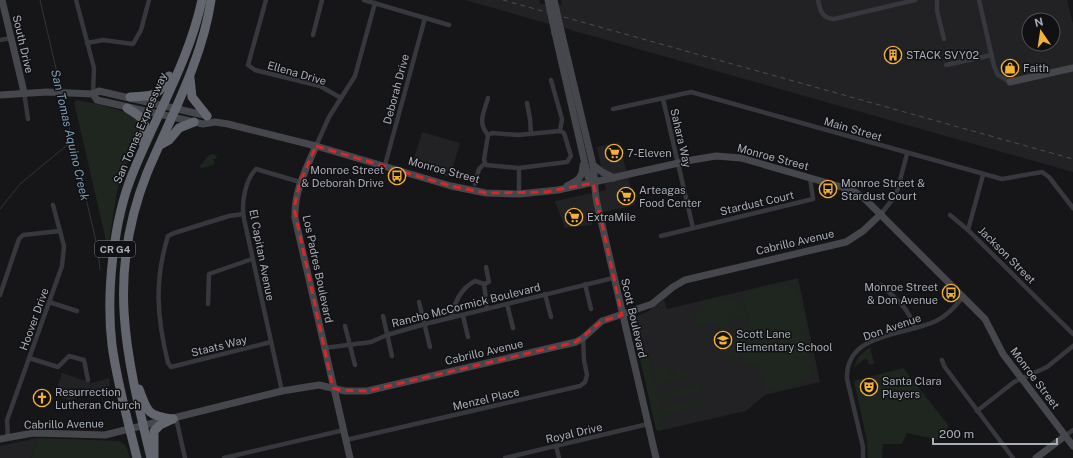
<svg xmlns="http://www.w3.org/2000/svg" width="1073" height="458" font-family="'Public Sans',sans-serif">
  <rect width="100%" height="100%" fill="#161618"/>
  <g fill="#222225" fill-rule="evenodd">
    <path d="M465 0H539L540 4 562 5 561 0H1067L1073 24V172ZM1029 20H1053V44H1029Z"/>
    <polygon points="422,132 460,143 450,177 412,165"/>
    <polygon points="619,142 635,205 592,215 592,225 565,228 555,201 606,190 597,147"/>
    <polygon points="798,278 820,382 765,395 746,411 658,431 656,429 632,318 647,312 664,300 667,309"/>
    <polygon points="62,373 92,383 109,378 110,386 77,396 71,401 55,395"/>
    <polygon points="37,438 31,458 0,458 0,446"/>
  </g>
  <g fill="#1e261f">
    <path d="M77 100C97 104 120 108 139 119L142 131 130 156 117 191 108 249 74 102Z"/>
    <polygon points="213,154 217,156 216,159 212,159 215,162 213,165 202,168 199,167 209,155"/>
    <path d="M785 282 798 289 808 335 804 338 814 371C805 386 780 388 765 392L758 365 745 368 742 356 727 360 723 344 735 341 733 330 750 326 742 293Z"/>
    <polygon points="723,296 724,299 737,296 739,303 743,302 745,309 727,315 745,310 747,317 729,321 728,323 731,334 721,337 719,325 716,323 696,327 694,316 697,310 704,308 702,301"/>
    <polygon points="870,347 874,364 869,365 868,360 865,359 854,367 859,356"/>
    <polygon points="648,355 665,429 658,431 656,429 640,359"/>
    <polygon points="656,364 658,369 667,367 672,376 676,375 674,366 683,372 691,373 692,377 656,385 652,365"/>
    <polygon points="903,368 949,426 939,440 907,433 902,444 883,444 882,458 868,458 867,441 854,381"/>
    <polygon points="699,384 701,391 660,401 658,394"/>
    <polygon points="702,398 704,405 663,415 661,408"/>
    <polygon points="37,438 120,441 126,446 130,458 31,458"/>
  </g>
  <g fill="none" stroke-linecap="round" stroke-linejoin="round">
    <g stroke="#2c353c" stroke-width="1">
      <polyline points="40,0 61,90"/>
      <polyline points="62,95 98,250 100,270"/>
      <polyline points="0,209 20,184 72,141"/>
    </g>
    <g stroke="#37383d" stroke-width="4.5">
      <polyline points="76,0 94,68 93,94"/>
      <polyline points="266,0 248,65 255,70 320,86 341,98"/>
      <polyline points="364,0 449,25"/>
      <path d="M818 0C820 11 822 18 834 19L915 0"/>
      <polyline points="937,0 937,11 944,39"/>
      <polyline points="979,0 994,66 998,75 1010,82"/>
      <polyline points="313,35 322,0"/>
      <polyline points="0,40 11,38"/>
      <polyline points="87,43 103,40 133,44 141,30 149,0"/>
      <polyline points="946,65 992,55"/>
      <polyline points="551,80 562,119 560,131"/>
      <polyline points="24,92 28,119"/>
      <polyline points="663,99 693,228"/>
      <polyline points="527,103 530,119 531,134"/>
      <polyline points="613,109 691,92 1002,179 1042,172 1049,177 1073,208"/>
      <polyline points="488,135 484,160 486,165 519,168 567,162 571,156 564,133 560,131"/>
      <polyline points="488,135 492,133 518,135 560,131"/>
      <path d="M488 135C477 122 484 113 488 98"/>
      <polyline points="316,146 329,117 355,76 375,3"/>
      <polyline points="385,165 425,18"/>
      <polyline points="983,175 968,230 1073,334"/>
      <polyline points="475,184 479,169 485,163"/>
      <polyline points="519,194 519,168"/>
      <path d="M243 214 229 216 174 233 168 236C154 281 157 318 168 363L171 367 271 342"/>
      <polyline points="881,214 896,195 907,154"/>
      <polyline points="950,215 968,230"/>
      <polyline points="661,236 813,199 810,178"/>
      <polyline points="484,284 489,282 486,267"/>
      <polyline points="585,284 591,309"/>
      <path d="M881 285C896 299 908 307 915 328"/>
      <polyline points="545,294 551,317"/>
      <polyline points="0,295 19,239 23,235 60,231"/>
      <polyline points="49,302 77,311"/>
      <polyline points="419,302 430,347"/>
      <polyline points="208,304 209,274 252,259"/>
      <polyline points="507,304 513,328"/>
      <polyline points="383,316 392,356"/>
      <polyline points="463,316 468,337"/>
      <path d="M451 318C455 302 460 289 475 281L484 284 487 308"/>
      <polyline points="345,326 355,365"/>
      <polyline points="324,348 371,342 387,335 425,324 613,278"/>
      <polyline points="29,358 58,367 69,356 84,360 88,380"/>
      <polyline points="942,360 944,366 1013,458"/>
      <path d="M282 391 244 219C241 204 245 180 256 169L300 182"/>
      <polyline points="977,411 1014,382 1047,367 1073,346"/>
      <polyline points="176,418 185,458"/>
      <polyline points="1065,436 1073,430"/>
      <polyline points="8,437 7,420 62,266 64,246 53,205"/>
      <polyline points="346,440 580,386 585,382 587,375 584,360 583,338"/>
      <polyline points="556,446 559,458"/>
      <polyline points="224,458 344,430"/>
      <polyline points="505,458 648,424"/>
      <path d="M863 458V447L847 379C845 332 905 336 936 321 947 316 955 306 963 297"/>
    </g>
    <g stroke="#45474d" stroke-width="7">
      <polyline points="2,0 24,92"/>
      <polyline points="555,33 588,177 593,183"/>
      <path d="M562 35 593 165C595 178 594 190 597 203L656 458"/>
      <polyline points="1010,82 1073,68"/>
      <polyline points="93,94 97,100 203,124 215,122 228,124 316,146 451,186 486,193 519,194 558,190 692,160 716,156 741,158 762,164 852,190 865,199 985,319 1003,354 1073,446"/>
      <polyline points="0,95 47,92 93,94 99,91 208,116"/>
      <path d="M316 146C306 169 294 191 295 218L350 458"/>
      <polyline points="593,165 602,172 614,178"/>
      <path d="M567 186C578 181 583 177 583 165"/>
      <polyline points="0,439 33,433 105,435 282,391 319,385 345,391 367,391 576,342 583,338 602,321 652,304 673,287 685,280 846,242 863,231 881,214"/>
      <polyline points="1036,458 1065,436"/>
    </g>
    <g stroke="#63666e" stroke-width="9">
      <polyline points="190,78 192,97 207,116"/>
      <path d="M130 97C155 95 157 98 169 76"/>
      <path d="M127 108C144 118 149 122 141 141"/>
      <polyline points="160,145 169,140 179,128 194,122"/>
      <path d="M139 389C147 412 148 416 173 419"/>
      <path d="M137 458C128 421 117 383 112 345 106 295 113 222 132 175 155 117 189 61 202 0"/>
      <path d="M151 458C126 355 106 276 147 173 171 116 202 61 211 0"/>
      <polyline points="154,458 154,431 160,425 173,419"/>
    </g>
    <polyline stroke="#4a4c52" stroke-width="1" stroke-dasharray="5 4" stroke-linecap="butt" points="503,0 1073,159"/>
    <g stroke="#45474d" stroke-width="7">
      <polyline points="548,0 555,33"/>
      <polyline points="554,0 562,35"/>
    </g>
  </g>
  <path fill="none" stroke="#d62828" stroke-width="3" stroke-dasharray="8 5" stroke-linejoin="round" d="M316 146 451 186 486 193 546 192 593 183 622 315 602 321 576 342 367 391 340 390 333 388 294 208 300 182Z"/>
  <defs>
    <symbol id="building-ring" viewBox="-11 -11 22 22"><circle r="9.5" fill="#111113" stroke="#f2b134" stroke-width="1.5"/><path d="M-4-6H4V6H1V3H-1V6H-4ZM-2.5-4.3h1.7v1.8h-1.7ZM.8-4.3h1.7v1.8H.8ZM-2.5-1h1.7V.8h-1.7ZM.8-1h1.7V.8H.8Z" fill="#f2b134"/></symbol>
    <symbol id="shop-ring" viewBox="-11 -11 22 22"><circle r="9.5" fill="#111113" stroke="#f2b134" stroke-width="1.5"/><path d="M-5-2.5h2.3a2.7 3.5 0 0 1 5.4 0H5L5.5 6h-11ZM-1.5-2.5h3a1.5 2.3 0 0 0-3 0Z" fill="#f2b134"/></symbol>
    <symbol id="supermarket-ring" viewBox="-11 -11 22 22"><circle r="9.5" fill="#111113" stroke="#f2b134" stroke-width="1.5"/><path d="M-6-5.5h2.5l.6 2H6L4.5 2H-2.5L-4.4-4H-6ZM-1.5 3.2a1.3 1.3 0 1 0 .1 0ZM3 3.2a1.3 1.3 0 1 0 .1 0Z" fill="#f2b134"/></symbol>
    <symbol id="bus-ring" viewBox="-11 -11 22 22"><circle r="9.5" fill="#111113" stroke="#f2b134" stroke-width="1.5"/><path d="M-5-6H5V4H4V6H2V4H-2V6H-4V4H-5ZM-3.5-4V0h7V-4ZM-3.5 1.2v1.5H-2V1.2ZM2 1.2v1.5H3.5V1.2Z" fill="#f2b134"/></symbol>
    <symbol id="school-ring" viewBox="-11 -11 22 22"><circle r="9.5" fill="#111113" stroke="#f2b134" stroke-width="1.5"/><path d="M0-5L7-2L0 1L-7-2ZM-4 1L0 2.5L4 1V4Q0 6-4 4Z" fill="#f2b134"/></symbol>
    <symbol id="theatre-ring" viewBox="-11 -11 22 22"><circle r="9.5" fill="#111113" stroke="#f2b134" stroke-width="1.5"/><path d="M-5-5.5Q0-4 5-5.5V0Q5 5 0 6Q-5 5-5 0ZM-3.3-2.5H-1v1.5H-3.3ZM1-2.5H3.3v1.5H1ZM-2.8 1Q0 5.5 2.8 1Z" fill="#f2b134"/></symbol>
    <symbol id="church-ring" viewBox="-11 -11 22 22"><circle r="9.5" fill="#111113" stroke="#f2b134" stroke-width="1.5"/><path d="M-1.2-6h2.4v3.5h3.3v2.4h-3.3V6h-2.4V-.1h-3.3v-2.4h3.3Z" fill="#f2b134"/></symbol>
  </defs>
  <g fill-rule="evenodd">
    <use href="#building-ring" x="883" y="45" width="20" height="20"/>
    <use href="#shop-ring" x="1000" y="58" width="20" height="20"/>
    <use href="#supermarket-ring" x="604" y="143" width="20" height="20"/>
    <use href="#bus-ring" x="387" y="166" width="20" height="20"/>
    <use href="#bus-ring" x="818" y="179" width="20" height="20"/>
    <use href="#supermarket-ring" x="616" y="186" width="20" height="20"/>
    <use href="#supermarket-ring" x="564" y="207" width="20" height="20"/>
    <use href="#bus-ring" x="941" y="283" width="20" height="20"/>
    <use href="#school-ring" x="713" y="330" width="20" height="20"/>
    <use href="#theatre-ring" x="859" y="377" width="20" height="20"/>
    <use href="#church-ring" x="32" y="388" width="20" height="20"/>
  </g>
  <g text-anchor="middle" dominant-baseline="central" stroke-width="3" stroke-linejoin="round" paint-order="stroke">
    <rect fill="#111113" stroke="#7b7e86" stroke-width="1" x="95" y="241" width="40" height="16" rx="3"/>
    <g font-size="10" font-weight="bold" fill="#a8adb8">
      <text x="115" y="249">CR G4</text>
    </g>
    <g font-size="11" fill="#a8adb8" stroke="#111113">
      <text transform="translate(23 44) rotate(77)">South Drive</text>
      <text transform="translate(297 73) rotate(16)">Ellena Drive</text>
      <text transform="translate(396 89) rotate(-75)">Deborah Drive</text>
      <text transform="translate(140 128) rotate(-67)">San Tomas Expressway</text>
      <text transform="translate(853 129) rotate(16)">Main Street</text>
      <text transform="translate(681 138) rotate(77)">Sahara Way</text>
      <text transform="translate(773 157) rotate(15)">Monroe Street</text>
      <text transform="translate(444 170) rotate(15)">Monroe Street</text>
      <text transform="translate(757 203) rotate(-13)">Stardust Court</text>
      <text transform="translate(795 242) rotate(-13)">Cabrillo Avenue</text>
      <text transform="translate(262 255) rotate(79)">El Capitan Avenue</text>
      <text transform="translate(1007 255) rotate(45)">Jackson Street</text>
      <text transform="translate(318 269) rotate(78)">Los Padres Boulevard</text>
      <text transform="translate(466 305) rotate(-14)">Rancho McCormick Boulevard</text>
      <text transform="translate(634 318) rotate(77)">Scott Boulevard</text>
      <text transform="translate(34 319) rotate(-70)">Hoover Drive</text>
      <text transform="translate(892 327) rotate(-19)">Don Avenue</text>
      <text transform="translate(219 346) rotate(-14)">Staats Way</text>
      <text transform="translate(484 352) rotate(-13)">Cabrillo Avenue</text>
      <text transform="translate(1035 378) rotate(53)">Monroe Street</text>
      <text transform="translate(486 399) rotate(-13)">Menzel Place</text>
      <text transform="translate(64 424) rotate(-1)">Cabrillo Avenue</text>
      <text transform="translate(574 433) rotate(-13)">Royal Drive</text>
    </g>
    <g font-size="11" fill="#a8adb8" stroke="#111113" text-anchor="start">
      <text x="906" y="55">STACK SVY02</text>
      <text x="1023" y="68">Faith</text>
      <text x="627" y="153">7-Eleven</text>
      <text x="384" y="170" text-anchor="end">Monroe Street<tspan x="384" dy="13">&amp; Deborah Drive</tspan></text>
      <text x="841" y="183">Monroe Street &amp;<tspan x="841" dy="13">Stardust Court</tspan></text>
      <text x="639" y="190">Arteagas<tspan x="639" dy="13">Food Center</tspan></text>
      <text x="587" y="217">ExtraMile</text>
      <text x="938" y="287" text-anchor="end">Monroe Street<tspan x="938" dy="13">&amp; Don Avenue</tspan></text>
      <text x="736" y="334">Scott Lane<tspan x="736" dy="13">Elementary School</tspan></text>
      <text x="882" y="381">Santa Clara<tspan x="882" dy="13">Players</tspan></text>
      <text x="55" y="392">Resurrection<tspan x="55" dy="13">Lutheran Church</tspan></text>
    </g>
    <g font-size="12" font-style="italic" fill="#7f9bb3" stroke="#111113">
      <text transform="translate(70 135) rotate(77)">San Tomas Aquino Creek</text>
    </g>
  </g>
  <g transform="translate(1041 32) rotate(347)"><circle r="19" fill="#111113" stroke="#4d4f55"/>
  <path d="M0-3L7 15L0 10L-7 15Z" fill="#f2b134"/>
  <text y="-6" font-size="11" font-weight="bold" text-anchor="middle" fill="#a8adb8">N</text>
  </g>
  <path d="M933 438v6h124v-6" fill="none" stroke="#a8adb8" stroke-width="2"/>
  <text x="939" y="438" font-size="12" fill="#a8adb8" stroke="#111113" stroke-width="3" paint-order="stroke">200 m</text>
</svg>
